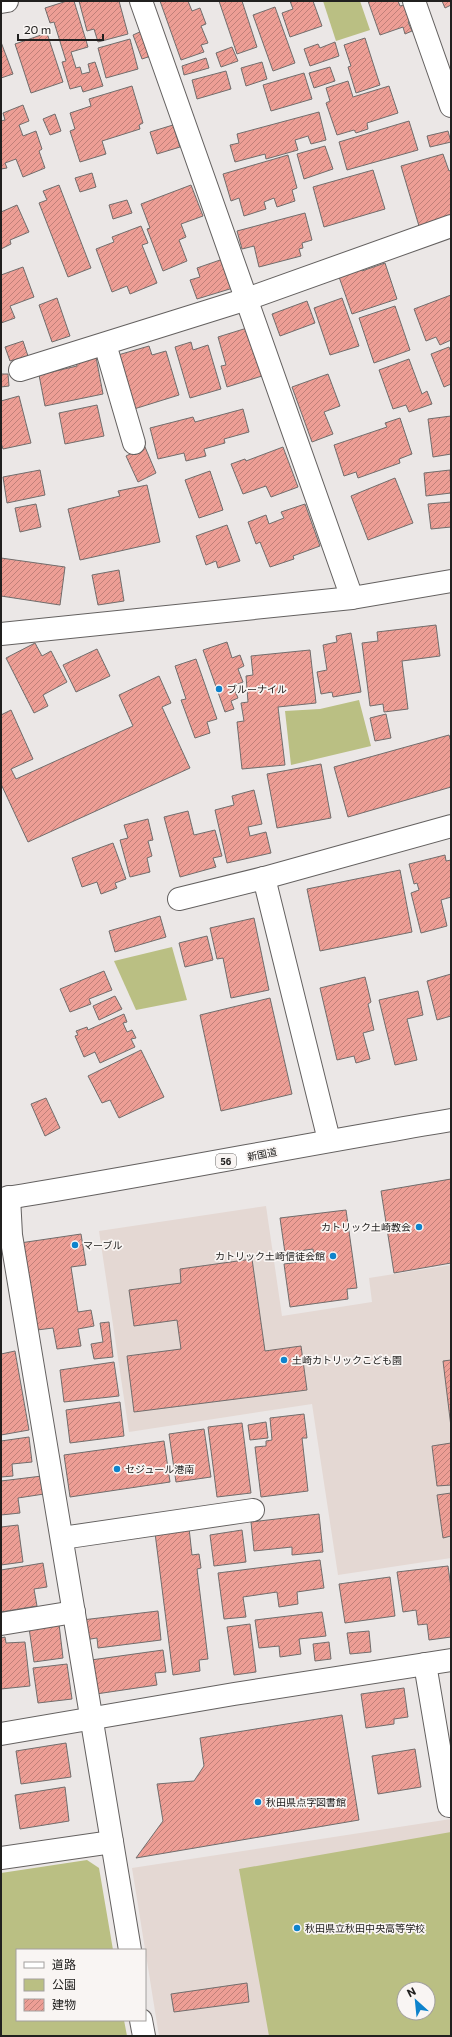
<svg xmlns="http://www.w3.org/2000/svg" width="452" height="2037" font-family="Commissioner,'Noto Sans JP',sans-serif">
  <defs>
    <pattern id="building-hatch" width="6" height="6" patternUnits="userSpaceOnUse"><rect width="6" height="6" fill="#ed9e95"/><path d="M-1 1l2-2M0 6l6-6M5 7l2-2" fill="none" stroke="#c08079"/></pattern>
  </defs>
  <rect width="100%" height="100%" fill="#ebe7e6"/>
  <g fill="#e4d8d3" fill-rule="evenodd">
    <polygon points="266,1206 282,1316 372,1302 369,1278 451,1265 451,1558 338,1575 312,1404 129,1432 99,1231"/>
    <path d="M451 1819V2036H159L132 1868ZM404 1989H428V2013H404Z"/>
  </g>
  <g fill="#babf83" fill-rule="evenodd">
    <polygon points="323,1 360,1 370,30 336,41"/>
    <polygon points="359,700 371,746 291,765 285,711 320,709"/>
    <polygon points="172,947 187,1000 136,1010 114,961"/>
    <path d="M451 1832V2036H269L239 1869ZM404 1989H428V2013H404Z"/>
    <polygon points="87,1860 99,1868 113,1950 17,1950 17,2020 124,2020 127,2036 1,2036 1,1873"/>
  </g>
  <g fill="url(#building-hatch)" stroke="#716d6c">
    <polygon points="67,1 74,1 88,47 71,52 76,68 80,67 82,74 90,72 88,64 95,62 103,86 83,92 81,86 70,89 62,62 66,61 54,22 50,23 45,8"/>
    <polygon points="79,1 119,1 128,34 98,42 94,29 87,31"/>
    <polygon points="160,1 188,1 192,11 200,8 206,24 201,26 208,43 201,45 204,52 181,60"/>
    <polygon points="219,1 242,1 257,47 237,54"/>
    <polygon points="290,1 313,1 322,26 290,37 282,13 293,9"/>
    <polygon points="368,1 398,1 400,6 408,4 410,21 408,22 412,31 405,34 403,27 380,35"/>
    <polygon points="442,1 451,1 451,5 445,8"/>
    <polygon points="275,7 295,63 273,71 253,15"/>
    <polygon points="142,31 151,56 142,59 133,35"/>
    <polygon points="47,33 63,82 31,93 15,44"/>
    <polygon points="365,38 380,85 356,93 348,67 351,66 344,45"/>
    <polygon points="130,39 138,69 106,78 98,48"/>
    <polygon points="1,42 13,74 1,78"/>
    <polygon points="335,42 339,56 310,66 304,49 318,44 320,48"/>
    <polygon points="232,47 238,61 221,67 216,53"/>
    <polygon points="206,58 209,68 184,75 182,66"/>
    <polygon points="262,62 267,79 246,86 241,68"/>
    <polygon points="330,67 335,81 314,88 309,73"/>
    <polygon points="226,71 231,89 197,99 192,80"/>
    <polygon points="304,73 312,99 271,111 263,85"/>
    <polygon points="348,81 353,97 389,86 398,113 367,123 368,129 356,133 354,130 337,135 326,103 330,101 326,88"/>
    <polygon points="132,86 143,123 139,125 140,129 102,141 106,154 80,162 70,131 75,129 70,113 91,106 89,99"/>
    <polygon points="23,105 29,121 19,125 23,136 36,131 42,149 39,151 45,168 23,177 16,159 5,163 7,168 1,169 1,121 5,120 3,113"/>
    <polygon points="319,112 326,140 311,144 308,136 295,140 298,150 266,159 265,154 235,162 230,145 239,143 237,134"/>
    <polygon points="55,114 61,131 50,135 43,119"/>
    <polygon points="409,121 418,150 347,170 339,142"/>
    <polygon points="173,125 180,147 157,154 150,132"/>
    <polygon points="448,131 451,142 430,147 427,136"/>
    <polygon points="325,146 333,169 304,179 297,154"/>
    <polygon points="443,154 449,171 451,170 451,216 419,226 401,166"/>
    <polygon points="288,155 297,188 292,190 295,201 277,207 274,198 264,202 266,209 244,216 239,198 231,201 223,174"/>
    <polygon points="373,170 385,209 324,227 313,187"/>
    <polygon points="92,173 96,187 80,192 75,178"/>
    <polygon points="59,185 91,268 68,277 39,203 47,200 43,191"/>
    <polygon points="191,185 203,216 181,224 186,237 179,240 187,261 163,271 147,229 150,228 141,204"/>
    <polygon points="127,200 132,213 113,219 109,205"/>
    <polygon points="17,205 29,232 10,240 11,244 1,249 1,212"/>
    <polygon points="305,213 312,240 302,243 303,248 299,249 301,256 259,267 254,246 242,249 237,231"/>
    <polygon points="141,226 148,243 142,245 157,283 130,294 127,286 112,292 96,249 114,242 112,237"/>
    <polygon points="223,259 233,288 197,299 190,280 200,277 197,268"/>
    <polygon points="385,263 397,299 352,314 338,274 360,267 362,271"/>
    <polygon points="23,267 34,297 10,306 15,318 1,323 1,275"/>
    <polygon points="451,295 451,340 440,345 436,337 426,341 414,309"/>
    <polygon points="57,298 70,336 52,342 39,305"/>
    <polygon points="342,298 359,346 330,355 314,308"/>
    <polygon points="307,301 315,323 280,336 272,314"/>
    <polygon points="395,306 410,350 374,363 359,318"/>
    <polygon points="247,328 262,376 227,387 221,366 226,365 218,337"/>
    <polygon points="23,341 28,356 10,361 5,347"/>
    <polygon points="191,342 193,350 208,345 221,389 190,398 175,347"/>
    <polygon points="149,346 152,355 166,351 179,395 134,409 118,355"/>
    <polygon points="449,347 451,352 451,384 444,387 431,354"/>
    <polygon points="96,357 103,394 45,406 39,375 77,366 76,361"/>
    <polygon points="409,359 422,394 427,391 432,404 409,412 406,405 393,409 379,370"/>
    <polygon points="1,374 8,374 9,386 1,387"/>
    <polygon points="328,374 340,406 324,412 333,434 312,442 292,387"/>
    <polygon points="19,396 31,443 3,449 1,443 1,401"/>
    <polygon points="97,405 104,436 65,444 59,413"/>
    <polygon points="243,409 249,432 224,439 225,443 204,449 206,456 186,461 184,453 158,459 150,428 193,417 195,422"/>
    <polygon points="451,416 451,454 433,457 428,419"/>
    <polygon points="400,418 412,454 399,459 400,463 358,478 356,472 344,476 334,445 387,427 385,423"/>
    <polygon points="145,447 156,473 138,482 126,456"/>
    <polygon points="283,447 298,487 271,497 266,486 243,494 231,464 245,459 246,461"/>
    <polygon points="40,470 45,495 7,503 3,477"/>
    <polygon points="450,470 451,493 426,496 424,473"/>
    <polygon points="210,471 223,510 199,518 185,480"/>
    <polygon points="395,478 413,523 368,540 351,496"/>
    <polygon points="147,485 160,542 80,560 68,509 120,496 118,491"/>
    <polygon points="451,502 451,527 431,529 428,504"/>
    <polygon points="36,504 41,527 20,532 15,508"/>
    <polygon points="305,504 320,546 293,556 294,559 270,567 260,542 256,544 248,522 266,515 269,524 284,518 281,512"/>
    <polygon points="227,525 240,561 218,568 216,561 206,565 196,536"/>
    <polygon points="1,558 65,567 60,605 1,596"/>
    <polygon points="119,570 124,601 98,605 92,575"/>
    <polygon points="436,625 440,656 402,661 408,709 384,712 383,704 370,706 362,643 378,641 377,632"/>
    <polygon points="351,633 361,692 333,697 332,692 321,694 317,672 327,670 323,645 337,642 336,636"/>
    <polygon points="227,642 232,658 240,655 244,666 238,669 243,682 233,686 238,698 231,701 234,709 225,712 203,650"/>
    <polygon points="35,643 42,656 51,651 67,682 43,695 48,706 34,713 6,658"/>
    <polygon points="97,649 110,676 76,692 63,665"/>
    <polygon points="310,650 316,703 278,707 285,765 242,769 237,722 244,721 241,703 248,702 246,676 253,675 251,656"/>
    <polygon points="196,659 217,719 207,722 210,733 195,738 181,700 186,699 175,666"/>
    <polygon points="159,676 171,703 162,707 190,768 28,842 1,784 1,715 11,710 33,759 11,769 16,779 133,726 119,695"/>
    <polygon points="386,714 391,738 375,741 370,718"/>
    <polygon points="449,735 451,741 451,787 348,817 334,767"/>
    <polygon points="321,764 331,818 277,828 267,774"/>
    <polygon points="254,790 262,824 248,827 250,836 266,832 271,853 227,863 215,810 234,805 232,796"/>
    <polygon points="188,811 194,835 215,830 222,856 213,858 216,867 180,877 164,817"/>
    <polygon points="148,819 153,840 148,841 152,856 147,858 150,872 130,877 120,840 128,838 124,825"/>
    <polygon points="113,843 126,879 115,883 117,888 101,894 97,882 82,887 72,858"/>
    <polygon points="445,855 446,861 451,860 451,897 441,900 447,926 421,933 411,893 419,890 417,883 414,884 409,864"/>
    <polygon points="400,870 412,932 320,951 307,889"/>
    <polygon points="160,916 166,937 115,952 109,931"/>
    <polygon points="254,918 269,990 231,998 223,958 217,959 210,928"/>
    <polygon points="207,936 213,960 185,967 179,943"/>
    <polygon points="104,971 112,990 89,999 91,1004 70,1012 60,989"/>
    <polygon points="451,974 451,1016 437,1020 427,981"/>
    <polygon points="365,977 371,1002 368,1004 374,1030 363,1033 370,1059 356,1063 354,1056 337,1060 320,988"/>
    <polygon points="418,991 423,1015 407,1019 417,1060 395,1065 379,1000"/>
    <polygon points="115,996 122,1009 99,1020 93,1006"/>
    <polygon points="270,998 292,1094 221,1111 200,1015"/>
    <polygon points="124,1014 127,1022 123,1023 127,1032 132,1030 136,1038 131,1039 135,1047 100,1063 95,1052 84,1057 75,1036 78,1035 76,1031 87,1027 88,1030"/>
    <polygon points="141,1050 164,1097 119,1118 110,1100 102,1103 88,1076"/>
    <polygon points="46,1098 60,1128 45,1136 31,1104"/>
    <polygon points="451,1179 451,1263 394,1273 381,1191"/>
    <polygon points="346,1210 357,1288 347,1289 348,1299 290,1307 284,1264 314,1260 313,1249 285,1253 280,1218"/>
    <polygon points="81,1234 86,1265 71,1267 78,1312 91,1310 94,1326 78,1329 81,1346 57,1349 53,1328 37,1330 29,1275 25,1276 20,1243"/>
    <polygon points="252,1259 265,1351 301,1346 307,1390 134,1412 127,1356 181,1349 177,1320 134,1326 129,1290 181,1283 180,1269"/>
    <polygon points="109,1322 113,1357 94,1359 91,1344 103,1342 100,1323"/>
    <polygon points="15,1351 29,1430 1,1435 1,1354"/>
    <polygon points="451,1360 451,1427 443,1361"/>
    <polygon points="114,1362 119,1396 64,1402 60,1370"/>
    <polygon points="120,1402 124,1436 70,1443 66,1410"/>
    <polygon points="304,1414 307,1438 302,1438 308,1491 261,1497 255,1447 266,1446 266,1441 272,1440 270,1418"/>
    <polygon points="266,1422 268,1438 250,1440 248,1425"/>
    <polygon points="242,1423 251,1493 217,1497 208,1427"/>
    <polygon points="204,1429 211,1477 176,1482 169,1434"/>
    <polygon points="29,1437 32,1462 12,1464 13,1476 1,1477 1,1441"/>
    <polygon points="164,1441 170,1482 70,1497 64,1455"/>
    <polygon points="451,1443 451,1485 437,1486 432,1446"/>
    <polygon points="42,1476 44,1494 18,1498 20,1513 1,1515 1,1481"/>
    <polygon points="451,1493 451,1536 443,1538 437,1495"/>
    <polygon points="319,1514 323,1552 292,1555 292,1547 254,1551 251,1522"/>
    <polygon points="18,1525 23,1562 1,1565 1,1527"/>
    <polygon points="189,1528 192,1555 199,1554 201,1568 197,1569 208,1659 199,1660 200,1671 173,1675 155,1533"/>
    <polygon points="242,1530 246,1562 214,1566 210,1535"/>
    <polygon points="320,1560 324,1588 297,1592 298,1604 279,1607 277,1592 243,1597 246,1617 224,1619 218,1573"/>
    <polygon points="43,1563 47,1587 34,1589 37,1606 1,1612 1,1570"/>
    <polygon points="448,1566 451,1588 451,1637 429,1640 427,1624 418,1625 416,1610 403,1612 397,1572"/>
    <polygon points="390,1577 395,1616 345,1623 339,1584"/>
    <polygon points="158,1611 161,1640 98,1648 97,1638 84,1640 82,1620"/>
    <polygon points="322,1612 326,1636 299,1639 301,1654 280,1657 279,1646 259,1648 255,1620"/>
    <polygon points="59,1624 63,1658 34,1662 29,1628"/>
    <polygon points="250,1624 256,1672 234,1675 227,1627"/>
    <polygon points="369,1631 371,1652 350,1654 347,1633"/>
    <polygon points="5,1637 6,1643 25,1642 30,1686 1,1689 1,1638"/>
    <polygon points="329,1642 331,1659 315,1661 313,1644"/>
    <polygon points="163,1650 166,1672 155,1673 157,1685 96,1694 91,1660"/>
    <polygon points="67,1664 72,1699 38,1703 33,1668"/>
    <polygon points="404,1688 408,1717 394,1719 394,1724 366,1728 361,1694"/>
    <polygon points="342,1715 359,1820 136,1858 163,1821 157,1784 194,1781 204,1766 200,1738"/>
    <polygon points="66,1743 71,1777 21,1784 16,1751"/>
    <polygon points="415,1749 421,1787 378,1794 372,1756"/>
    <polygon points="65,1787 69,1821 20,1829 15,1795"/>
    <polygon points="247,1983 249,2002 174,2012 171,1994"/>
  </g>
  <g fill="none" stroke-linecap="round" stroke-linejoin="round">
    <defs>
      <g id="minor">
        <polyline points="141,1 352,598"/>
        <polyline points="414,1 451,106"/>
        <polyline points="1,2 7,1"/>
        <polyline points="105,344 134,443"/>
        <polyline points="20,370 247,299 451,226"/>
        <polyline points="1,634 352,598 451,581"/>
        <polyline points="264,878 329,1140"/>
        <polyline points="179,899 264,878 451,826"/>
        <polyline points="9,1197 11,1235 130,1950"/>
        <polyline points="62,1538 253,1510"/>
        <polyline points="1,1624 74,1612"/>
        <polyline points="425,1664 449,1806 451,1806"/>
        <polyline points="1,1734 234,1694 451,1660"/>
        <polyline points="1,1858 112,1842"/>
        <polyline points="141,2020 144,2036"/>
      </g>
      <path id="major" d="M1 1199C151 1175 301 1145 451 1120"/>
    </defs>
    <use href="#minor" stroke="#646160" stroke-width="24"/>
    <use href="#major" stroke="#646160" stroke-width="24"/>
    <use href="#minor" stroke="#fff" stroke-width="22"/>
    <use href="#major" stroke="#fff" stroke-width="22"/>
  </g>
  <g fill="#0e83cc" stroke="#f9f5f3" stroke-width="1.5">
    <circle cx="219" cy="689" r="4"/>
    <circle cx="419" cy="1227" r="4"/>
    <circle cx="75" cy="1245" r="4"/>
    <circle cx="333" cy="1256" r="4"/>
    <circle cx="284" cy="1360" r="4"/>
    <circle cx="117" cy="1469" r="4"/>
    <circle cx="258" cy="1802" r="4"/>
    <circle cx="297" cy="1928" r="4"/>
  </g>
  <g text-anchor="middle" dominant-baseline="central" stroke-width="3.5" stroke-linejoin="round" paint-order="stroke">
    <rect fill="#f9f5f3" stroke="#62605f" stroke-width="1" x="216" y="1154" width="20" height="14" rx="3"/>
    <g font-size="9" font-weight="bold" fill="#21201f">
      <text x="226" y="1161">56</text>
    </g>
    <g font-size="10" fill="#21201f" stroke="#f9f5f3" text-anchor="start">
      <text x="227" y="689">ブルーナイル</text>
      <text x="411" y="1227" text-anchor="end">カトリック土崎教会</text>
      <text x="83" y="1245">マーブル</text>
      <text x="325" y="1256" text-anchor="end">カトリック土崎信徒会館</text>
      <text x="292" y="1360">土崎カトリックこども園</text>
      <text x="125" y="1469">セジュール港南</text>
      <text x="266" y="1802">秋田県点字図書館</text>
      <text x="305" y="1928">秋田県立秋田中央高等学校</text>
    </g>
    <g font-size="10" fill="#21201f" stroke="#f9f5f3">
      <text transform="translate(262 1154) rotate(-11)">新国道</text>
    </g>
  </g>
  <rect width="452" height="2037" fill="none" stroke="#21201f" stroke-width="4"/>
  <rect x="16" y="1949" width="130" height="72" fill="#f9f5f3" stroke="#a3a09e"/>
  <rect x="24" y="1962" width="20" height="6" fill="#ffffff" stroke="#a3a09e"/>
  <text x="52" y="1969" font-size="12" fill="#21201f">道路</text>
  <rect x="24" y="1979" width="20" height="12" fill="#babf83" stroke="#a3a09e"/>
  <text x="52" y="1989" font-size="12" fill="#21201f">公園</text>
  <rect x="24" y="1999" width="20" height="12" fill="url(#building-hatch)" stroke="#a3a09e"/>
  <text x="52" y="2009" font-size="12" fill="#21201f">建物</text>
  <g transform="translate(416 2001) rotate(333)"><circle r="19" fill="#f9f5f3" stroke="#a3a09e"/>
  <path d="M0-3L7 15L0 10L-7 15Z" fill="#0e83cc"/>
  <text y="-6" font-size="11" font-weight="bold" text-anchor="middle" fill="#21201f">N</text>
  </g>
  <path d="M18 34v6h85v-6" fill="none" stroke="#21201f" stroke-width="2"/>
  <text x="24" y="34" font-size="12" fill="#21201f" stroke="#f9f5f3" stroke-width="3" paint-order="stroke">20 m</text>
</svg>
